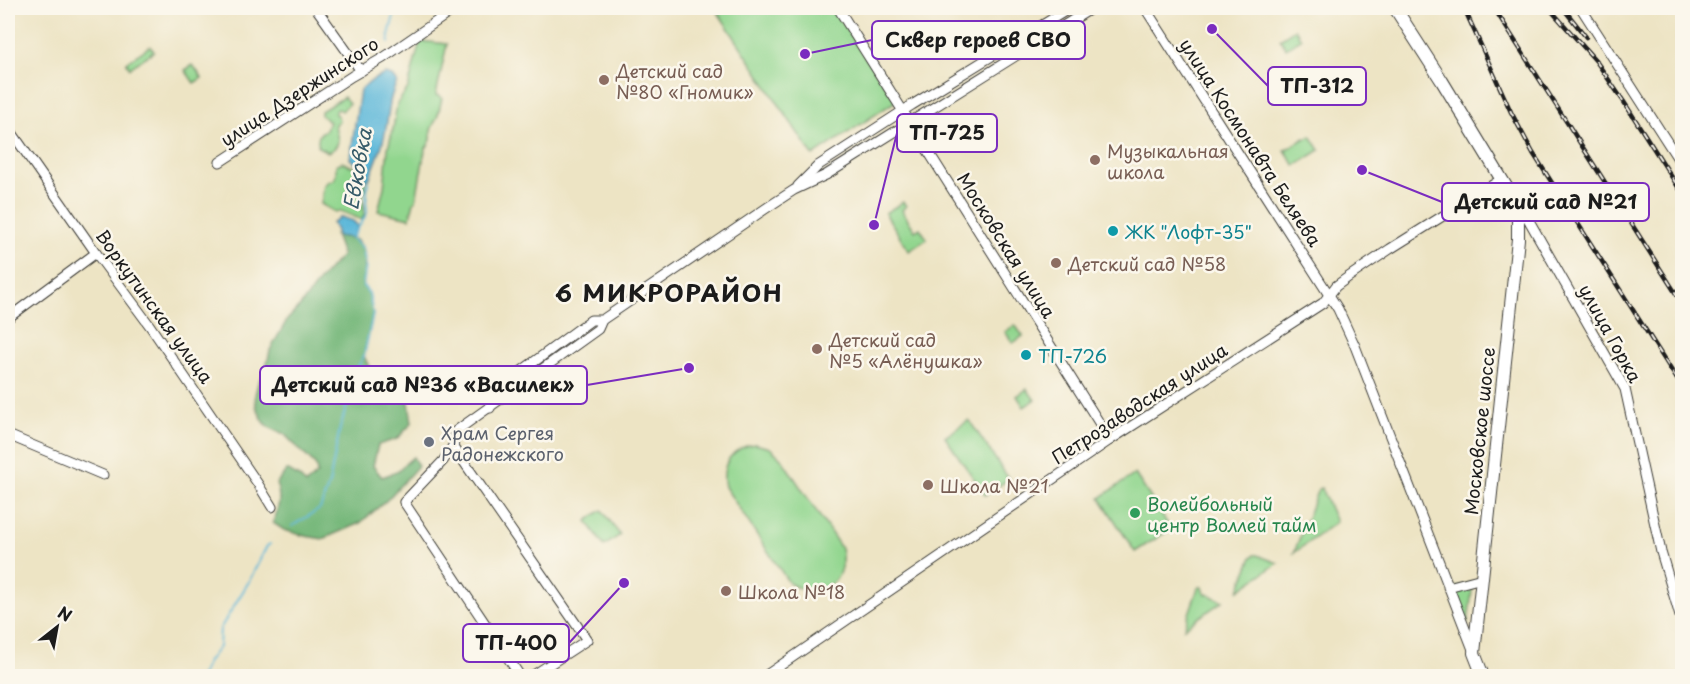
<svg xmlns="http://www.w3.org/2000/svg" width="1690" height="684" font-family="'Playpen Sans',sans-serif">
  <rect width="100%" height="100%" fill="#fbf7ec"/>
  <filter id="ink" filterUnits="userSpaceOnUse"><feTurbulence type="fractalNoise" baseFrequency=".0167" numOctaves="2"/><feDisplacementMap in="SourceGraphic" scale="12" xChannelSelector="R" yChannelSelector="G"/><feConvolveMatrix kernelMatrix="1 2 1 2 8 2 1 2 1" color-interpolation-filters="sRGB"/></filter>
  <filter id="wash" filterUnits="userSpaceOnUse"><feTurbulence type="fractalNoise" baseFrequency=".008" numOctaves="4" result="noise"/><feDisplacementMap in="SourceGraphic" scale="24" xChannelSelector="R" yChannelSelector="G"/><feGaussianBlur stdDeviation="1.35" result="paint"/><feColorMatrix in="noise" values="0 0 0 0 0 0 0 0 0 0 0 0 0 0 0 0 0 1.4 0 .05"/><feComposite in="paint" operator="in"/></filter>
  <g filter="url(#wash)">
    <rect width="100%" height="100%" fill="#ede4c4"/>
    <g fill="#91d68e" stroke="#567955" stroke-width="1.5">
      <polygon points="715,8 832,8 896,101 813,156"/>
      <polygon points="1295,29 1301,39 1286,48 1280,39"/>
      <polygon points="420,41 447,44 436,95 442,98 438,115 431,130 431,140 425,150 416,200 414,202 410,218 378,211 384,187 388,148 393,129 397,104 408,88"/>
      <polygon points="150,46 154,51 130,68 126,63"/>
      <polygon points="193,65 202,78 194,83 185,70"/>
      <path d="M344 97 349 103 342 111 339 109 335 111V114L338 116 339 121 335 124C336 137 344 145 328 152L318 147C318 138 317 134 326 130L329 122 321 115V111Z"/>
      <polygon points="1311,136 1320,150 1295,166 1285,150 1305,138 1306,139"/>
      <path d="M342 162 354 167 364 177 365 187 367 188C358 196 364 201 364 210 365 214 363 217 362 220L343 212H335L321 204 324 185 329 181 334 180 336 174V165Z"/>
      <polygon points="903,202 906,206 902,210 915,231 920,228 927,239 909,251 885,213"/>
      <polygon points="1015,325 1023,336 1013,343 1005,332"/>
      <polygon points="1027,389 1035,400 1024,407 1017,396"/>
      <polygon points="969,420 1009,479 985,495 945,437"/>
      <path d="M755 444 770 448 781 458 841 548C849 582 818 602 789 583L725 487C720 464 732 447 755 444Z"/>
      <polygon points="1135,474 1171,529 1135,552 1100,498"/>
      <polygon points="1321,488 1336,522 1294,553 1318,489"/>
      <polygon points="602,510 620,535 604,546 587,521"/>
      <polygon points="1254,555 1257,555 1278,563 1239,590 1252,557"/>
      <polygon points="1473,583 1468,621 1466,622 1453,588"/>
      <polygon points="1200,587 1202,587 1204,593 1223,601 1184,628 1198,588"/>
    </g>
    <path fill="#74b779" stroke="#486a4a" stroke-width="1.5" d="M335 235C339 236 345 236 350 237 370 243 365 270 363 286L369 293 373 314 364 356 370 369 388 378 409 402 412 423 397 439 378 445 373 466 382 477 396 472 413 457 418 466 387 500 360 523 323 539 305 536 284 530 273 523C278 510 282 497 276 484L287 470 299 477 306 484 317 474 316 466 284 434 268 427 262 419 256 406 255 395 258 383 266 369 270 350 287 320 301 305 322 277 342 255Z"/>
    <g fill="#5bb7d9" stroke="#3c6a7a" stroke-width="1.5">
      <path d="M385 74 392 76 397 82C389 97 389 112 386 128 383 148 375 164 368 182L365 178V171L350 159 360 90 374 79Z"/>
      <polygon points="341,217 353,221 358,226 352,238 337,236 336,231 332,223"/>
    </g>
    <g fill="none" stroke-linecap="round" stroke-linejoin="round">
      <g stroke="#5bb7d9" stroke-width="2">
        <polyline points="389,43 389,35 396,8"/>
        <polyline points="292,526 320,509 329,484 340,428 346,408 352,394 354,374 364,356 373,314 369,293 363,286 366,266 363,248 352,238 367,213 366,201 368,181"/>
        <polyline points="201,676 208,661 219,647 220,629 248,583 267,546 270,544"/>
      </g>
    </g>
  </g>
  <g filter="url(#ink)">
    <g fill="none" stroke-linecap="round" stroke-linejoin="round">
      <defs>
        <g id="minor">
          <polyline points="316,8 361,71"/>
          <polyline points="838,8 1110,440"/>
          <polyline points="1145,8 1338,309 1355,346 1474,652"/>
          <polyline points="1581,8 1682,165"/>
          <polyline points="8,127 96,253 150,326 258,484 272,507"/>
          <polyline points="220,162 352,76 383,58 456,8"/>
          <polyline points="798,186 819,165 912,105 1070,8"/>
          <polyline points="1518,212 1527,217 1625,389 1661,552 1682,623"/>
          <polyline points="8,318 96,253"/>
          <polyline points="490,408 492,395 497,389 591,320 602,320"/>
          <polyline points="8,435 103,475"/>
          <polyline points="453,446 587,640 532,676"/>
          <polyline points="1448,587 1482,578"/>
          <polyline points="520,676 404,502 443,461 453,446 456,431 598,329 602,320 768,207 794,190 826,175 1092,8"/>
          <polyline points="765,676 1110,440 1323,303 1336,286 1347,278 1390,249 1502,179"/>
        </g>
        <polyline id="major" points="1395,8 1442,81 1513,198 1518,212 1518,239 1474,653 1483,676"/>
      </defs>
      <use href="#minor" stroke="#3b3a35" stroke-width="11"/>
      <use href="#major" stroke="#3b3a35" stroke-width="14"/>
      <use href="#minor" stroke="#fff" stroke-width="9"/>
      <use href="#major" stroke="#fff" stroke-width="12"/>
      <defs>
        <g id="rail">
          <polyline points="1464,8 1511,112 1533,153 1682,387"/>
          <polyline points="1494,8 1682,303"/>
          <polyline points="1549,8 1596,61 1624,102 1682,193"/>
          <polyline points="1563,8 1586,37"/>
        </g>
      </defs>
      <use href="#rail" stroke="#1c1c1c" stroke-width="4.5"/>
      <use href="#rail" stroke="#fbf7ec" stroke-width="2" stroke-dasharray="7" stroke-linecap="butt"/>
    </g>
  </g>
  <g fill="#8d6e63" stroke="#fbf7ec" stroke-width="2">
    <circle cx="604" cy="80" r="6"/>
    <circle cx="1095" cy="160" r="6"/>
    <circle cx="1056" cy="263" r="6"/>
    <circle cx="817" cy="349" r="6"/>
    <circle cx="928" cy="485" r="6"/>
    <circle cx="726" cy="591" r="6"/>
  </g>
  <g fill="#0f9aa8" stroke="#fbf7ec" stroke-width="2">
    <circle cx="1113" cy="231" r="6"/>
    <circle cx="1026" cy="355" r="6"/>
  </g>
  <circle fill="#6b7280" stroke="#fbf7ec" stroke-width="2" cx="429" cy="442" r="6"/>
  <circle fill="#2e9e5b" stroke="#fbf7ec" stroke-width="2" cx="1135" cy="513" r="6"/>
  <g text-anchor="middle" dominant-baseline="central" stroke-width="5" stroke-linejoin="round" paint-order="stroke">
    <g font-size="18" fill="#785e54" stroke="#fbf7ec" text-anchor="start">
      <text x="616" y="70">Детский сад<tspan x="616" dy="21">№80 «Гномик»</tspan></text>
      <text x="1107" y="150">Музыкальная<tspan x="1107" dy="21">школа</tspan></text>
      <text x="1068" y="263">Детский сад №58</text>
      <text x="829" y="339">Детский сад<tspan x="829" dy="21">№5 «Алёнушка»</tspan></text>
      <text x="940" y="485">Школа №21</text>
      <text x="738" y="591">Школа №18</text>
    </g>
    <g font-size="18" fill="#1c1c1c" stroke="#fbf7ec">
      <text transform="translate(299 91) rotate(-33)">улица Дзержинского</text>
      <text transform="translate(1251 142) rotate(57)">улица Космонавта Беляева</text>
      <text transform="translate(1007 245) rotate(58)">Московская улица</text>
      <text transform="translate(155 306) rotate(54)">Воркутинская улица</text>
      <text transform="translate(1611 333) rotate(61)">улица Горка</text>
      <text transform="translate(1139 403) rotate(-33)">Петрозаводская улица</text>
      <text transform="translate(1479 431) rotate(-84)">Московское шоссе</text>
    </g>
    <g font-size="18" fill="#0d838f" stroke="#fbf7ec" text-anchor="start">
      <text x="1125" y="231">ЖК "Лофт-35"</text>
      <text x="1038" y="355">ТП-726</text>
    </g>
    <g font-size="18" fill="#5b616d" stroke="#fbf7ec" text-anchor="start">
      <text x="441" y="432">Храм Сергея<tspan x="441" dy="21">Радонежского</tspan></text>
    </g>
    <g font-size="18" fill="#27864d" stroke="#fbf7ec" text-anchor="start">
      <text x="1147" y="503">Волейбольный<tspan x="1147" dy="21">центр Воллей тайм</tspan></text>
    </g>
    <g font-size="20" font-style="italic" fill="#355a68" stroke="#fbf7ec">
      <text transform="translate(357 169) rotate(-80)">Евковка</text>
    </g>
    <g font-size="24" font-weight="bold" letter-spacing="1.5" fill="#1c1c1c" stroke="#fbf7ec">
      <text x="669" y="292">6 МИКРОРАЙОН</text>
    </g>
  </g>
  <path fill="none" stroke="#7b2cbf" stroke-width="2" d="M805 54L872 40M1212 29L1268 86M874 225L897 133M1362 170L1442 202M689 368L587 385M624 583L569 643"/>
  <g fill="#7b2cbf" stroke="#fbf7ec" stroke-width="2">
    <circle cx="805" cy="54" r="6"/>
    <circle cx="1212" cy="29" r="6"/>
    <circle cx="874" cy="225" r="6"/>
    <circle cx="1362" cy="170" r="6"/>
    <circle cx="689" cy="368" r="6"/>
    <circle cx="624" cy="583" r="6"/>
  </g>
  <g fill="#fbf7ec" stroke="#7b2cbf" stroke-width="2">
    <rect x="872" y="21" width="213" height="38" rx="6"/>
    <rect x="1268" y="67" width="98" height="38" rx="6"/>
    <rect x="897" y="114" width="100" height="38" rx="6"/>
    <rect x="1442" y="183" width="207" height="38" rx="6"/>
    <rect x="260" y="366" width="327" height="38" rx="6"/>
    <rect x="463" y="624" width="106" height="38" rx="6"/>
  </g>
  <g font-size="20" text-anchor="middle" font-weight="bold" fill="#1c1c1c">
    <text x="978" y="47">Сквер героев СВО</text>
    <text x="1317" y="93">ТП-312</text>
    <text x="947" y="140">ТП-725</text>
    <text x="1546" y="209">Детский сад №21</text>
    <text x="423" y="392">Детский сад №36 «Василек»</text>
    <text x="516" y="650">ТП-400</text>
  </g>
  <rect width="1690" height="684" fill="none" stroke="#fbf7ec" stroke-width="30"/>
  <g transform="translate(57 627) rotate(31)" stroke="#fbf7ec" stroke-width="4.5" paint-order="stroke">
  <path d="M0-4.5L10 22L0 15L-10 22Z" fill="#1c1c1c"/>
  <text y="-9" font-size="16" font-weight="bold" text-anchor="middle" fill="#1c1c1c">N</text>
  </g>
</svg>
